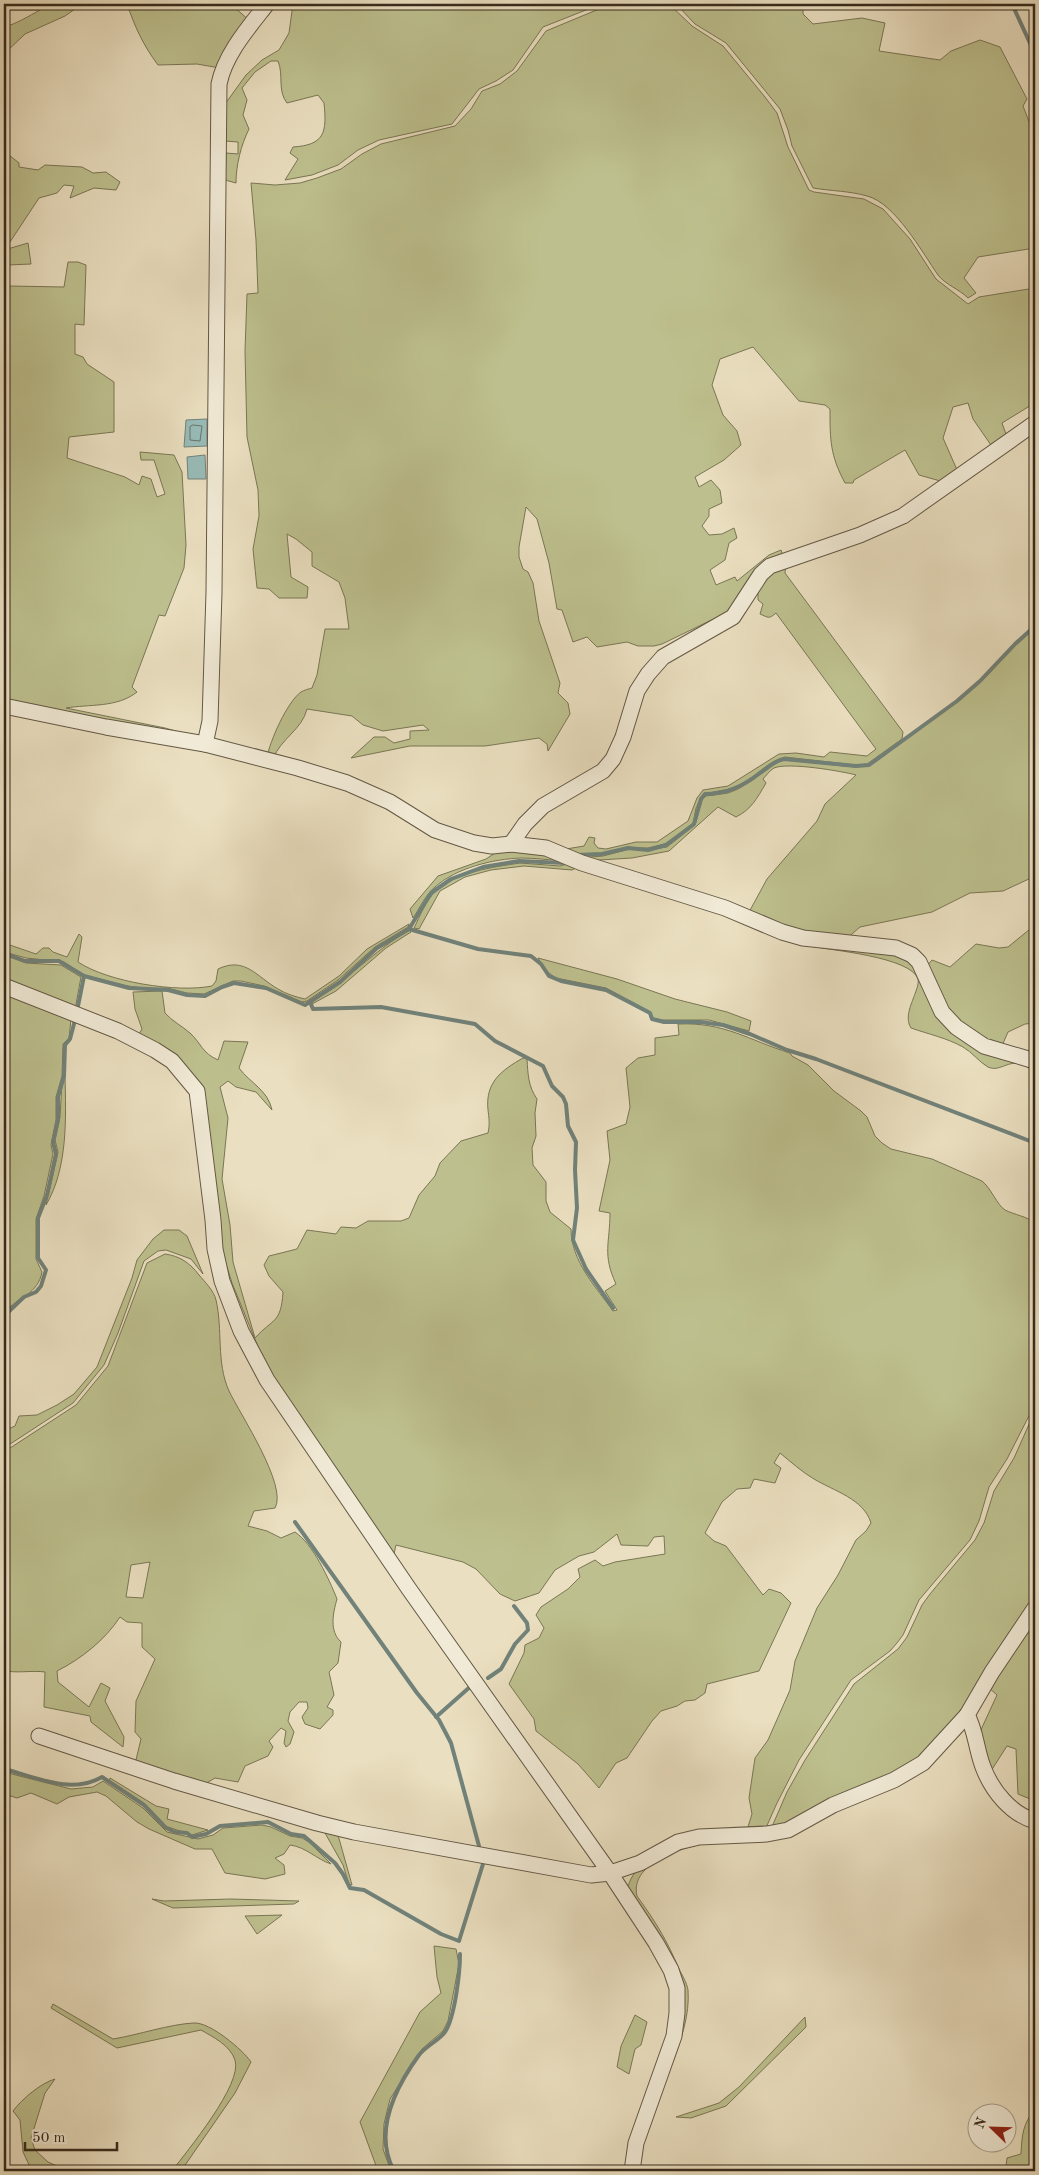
<svg xmlns="http://www.w3.org/2000/svg" width="1039" height="2175" font-family="'Old Standard TT',serif">
  <rect width="100%" height="100%" fill="#eadfc0"/>
  <filter id="stains"><feTurbulence type="fractalNoise" baseFrequency=".004" numOctaves="4"/><feColorMatrix values="0 0 0 0 .2 0 0 0 0 .09 0 0 0 0 .02 0 0 0 .5 -.17"/></filter>
  <radialGradient id="worn" r=".72"><stop offset=".6" stop-color="#630" stop-opacity="0"/><stop offset="1" stop-color="#630" stop-opacity=".3"/></radialGradient>
  <g fill="#bdc08e" stroke="#7a7655" fill-rule="evenodd">
    <path d="M4 4H82L65 16 25 34 4 54V27C16 24 29 16 40 10H4Z"/>
    <path d="M127 4H236L234 7 250 21 220 68 197 64 158 65C143 45 135 27 127 4Z"/>
    <path d="M293 4H601L543 27 513 70 496 81 479 89 452 124 379 140 358 150 338 165 312 175 285 180 298 159 290 153 293 147C325 145 327 132 324 103L318 95 287 103C277 90 284 76 278 61H271L255 72 242 88 247 100 243 115 249 129C241 145 236 165 236 183L225 180 226 153 238 154V142L225 141V104L246 75 262 60 279 50 289 33Z"/>
    <path d="M611 4H669L692 26 723 46 765 97 777 113 788 147 809 190 814 192 864 199 883 209 910 239 936 279 968 304 979 297 1035 288V407L1033 404 1002 423 1007 437 993 448 973 419 968 403 953 407 943 438 958 472 944 482 919 475 905 450 854 480 853 483H845C830 455 830 440 830 409L825 405 799 401 753 347 720 359 712 385 723 415 737 431 741 445 724 460 695 477 699 487 711 480 720 490 722 503 709 509V516L702 526 709 535 722 534 734 528 737 538 729 543 725 560 710 570 716 585 735 577 737 581 769 555 781 550 783 556 740 603 726 613 662 644 654 646H638L627 642 597 647 587 637 573 642 562 610 557 609 549 563 537 519 526 507 519 547V557L523 569 528 572 533 583 539 621 560 683 558 693 568 703 570 714 548 751 547 744 539 738 485 746H410L351 758 374 737H385L394 743 410 739V731L429 730 423 725 383 731 363 725 352 716 307 709C302 730 281 738 273 759L267 757C270 741 287 702 301 692 304 690 309 689 312 688L317 675 325 629H349L345 598 339 582 312 566V552L296 539 287 534 291 577 308 587 307 598H279L269 589 257 588 253 549 259 516 258 490 247 437 245 351 247 294 258 293 256 240 251 183 275 185 300 183 317 178 341 169 362 154 381 144 455 126 471 109 482 91 500 84 517 71 546 31Z"/>
    <path d="M676 4H803V14L813 24 862 18 885 23 879 51 940 60 951 51 980 40 1000 47 1027 99 1023 106 1035 137V248L978 257 964 278 976 293 968 298C959 289 946 285 938 275 922 252 895 203 867 196 850 191 831 191 813 188L792 146 788 130 780 109 726 43 695 24Z"/>
    <polygon points="4,151 19,163 19,167 38,170 45,165 82,167 93,173 106,172 120,182 116,190 94,188 70,198 74,186 64,185 57,193 39,198 8,245 4,247"/>
    <path d="M28 243 31 264 8 265 9 286 64 287 68 262H78L86 265 84 325 75 324V354L83 357 87 364 114 382V432L69 437 67 458 125 477 139 485 142 476 151 479 157 497 165 494 154 460H141L140 452 174 455 182 472 186 545 184 568 165 616 159 615 132 687 137 692C117 708 89 704 66 708L165 728 193 736 4 704V250Z"/>
    <path d="M786 563 785 573 903 732 902 739 867 764 855 765 785 757C767 761 754 779 737 787 726 791 709 791 702 796L696 808 693 824 665 844 648 848H627L601 853 572 854 525 844 523 838 566 849 584 846 589 837 595 838 594 843 598 848 606 849 636 842H657L688 821 697 798 703 790 728 786 779 754 796 753 824 757 830 752 867 756 876 749 776 613C769 619 769 618 760 614L763 604 758 600V584Z"/>
    <path d="M1035 628V882L1031 878 1003 891 970 893 932 912 860 927 844 941 813 936 748 914 767 879 817 821 825 804 856 775C841 771 788 762 774 768 770 770 766 776 763 779L766 783C757 798 752 809 736 817L718 807 669 851 632 858 599 860 597 862 576 858 603 856 630 849 648 850 667 847 695 825 702 800 706 796 728 793 738 789 753 780 776 762 786 760 855 767 871 765 958 701 982 681 1016 645Z"/>
    <path d="M529 850 564 861C550 860 535 858 521 858 493 859 456 868 435 887 425 895 420 908 413 918L410 909 438 876 486 859 498 851Z"/>
    <path d="M520 863 560 866 570 863 578 867 572 870 524 866 491 870 465 877 440 891 419 929 414 928C420 916 426 900 436 891 457 872 493 867 520 863Z"/>
    <path d="M409 924 408 927 375 947 338 980 307 1001 302 1002 264 986 241 981H233L204 994 187 993 167 988 148 989 128 986 83 975 64 962 26 958 4 952V943L36 954 43 948H49L53 952 67 957 79 934 82 937 78 962C108 982 177 993 212 986L216 981 218 969C245 956 257 977 278 989 286 994 296 997 305 999L339 976 367 949Z"/>
    <polygon points="1035,925 1035,1005 1031,1014 1035,1016 1035,1023 1025,1024 1008,1032 1001,1048 956,1025 925,968 932,960 950,967 976,944 999,948 1008,947"/>
    <path d="M409 930 411 932 386 948 336 991 312 1004V1002C346 981 374 951 409 930Z"/>
    <path d="M809 946 889 951 915 964 939 1016 1035 1064V1073C1012 1051 1003 1074 988 1067 979 1062 972 1052 963 1047 947 1038 928 1034 911 1028 904 1017 912 1003 916 991 917 988 919 983 918 979 911 957 830 950 809 946Z"/>
    <polygon points="4,955 26,963 61,965 81,977 75,1010 4,982"/>
    <polygon points="538,958 617,979 675,999 727,1012 751,1021 749,1031 709,1020 663,1020 653,1018 649,1011 606,988 556,978 546,971"/>
    <path d="M4 990 71 1019 69 1038 63 1044 62 1076 56 1097V1120L51 1145 53 1154 44 1196 36 1219V1259L42 1272C38 1294 19 1297 4 1312Z"/>
    <path d="M162 991 165 1013C172 1021 182 1026 190 1033 201 1043 202 1053 218 1060L224 1041 248 1042 239 1068C250 1083 268 1090 272 1110L256 1092 236 1087 228 1081 220 1087 228 1118 222 1179 230 1225 233 1262 255 1338C273 1318 281 1324 283 1292L269 1276 264 1265 269 1256 297 1249 307 1230 336 1234 341 1227 356 1228 368 1221H401L409 1218 419 1195 435 1176 440 1163 461 1141 488 1133C490 1124 489 1118 488 1110 485 1082 502 1070 523 1058L527 1059C528 1074 528 1086 537 1099L535 1113 536 1136 532 1148 533 1165 546 1182V1201L550 1212 571 1229C571 1261 596 1287 613 1311L617 1310 605 1291 616 1284C602 1254 610 1243 610 1213L599 1211 610 1160 607 1131 626 1124 630 1107 626 1068 638 1058 655 1055V1038L679 1035 678 1024C725 1022 748 1040 790 1053L792 1056 808 1065 834 1091 861 1111 867 1117 875 1136 882 1143 891 1149 932 1159 982 1181C991 1188 997 1205 1005 1210 1015 1215 1026 1216 1035 1223V1404L1007 1459 989 1487 979 1521 970 1540 919 1600 903 1635 897 1643 890 1651 851 1680 799 1760 777 1803 765 1830H747L752 1814 749 1798 755 1758 768 1740 790 1690 795 1661 817 1608 838 1575 856 1540 866 1531 871 1523C864 1499 834 1491 814 1479 802 1472 791 1462 780 1453L774 1463 781 1468 775 1483 754 1479 750 1488 737 1489 722 1502 705 1533 714 1541 726 1546 763 1595 769 1589 781 1593 791 1603 759 1671 707 1684 705 1693 695 1700 685 1701 677 1706 661 1711 652 1721 627 1758 616 1763 599 1788 578 1764 536 1731 534 1719 509 1684 524 1653 525 1645 539 1638 544 1628 536 1615 541 1607 568 1589 580 1577 578 1569 595 1560 603 1566 615 1562 665 1554 664 1536 654 1537 648 1546 621 1545 617 1534 594 1552 579 1556 555 1570 539 1593 515 1601 500 1594 476 1569 463 1562 396 1545 394 1554 287 1401 261 1354 232 1283 221 1248 200 1093 138 1036 142 1029 135 1009 133 992Z"/>
    <path d="M65 1076C66 1118 68 1168 46 1205L58 1152 55 1140 60 1117 62 1082Z"/>
    <polygon points="164,1230 179,1230 187,1236 203,1274 191,1259 166,1250 158,1251 144,1261 118,1333 104,1365 73,1403 4,1448 4,1431 15,1426 19,1416 37,1415 57,1405 74,1394 97,1367 132,1278 137,1260 153,1239"/>
    <path d="M165 1254C180 1256 190 1263 199 1275 205 1282 214 1291 216 1300 223 1330 216 1362 229 1391 240 1414 288 1486 275 1508L254 1511 248 1526 267 1531 281 1538 295 1532C313 1544 329 1579 337 1599 333 1613 329 1631 341 1642L338 1663 329 1672 334 1695 327 1707 333 1710V1715L320 1729 305 1724 302 1717 308 1708 307 1702H299L290 1712 288 1721 294 1732 290 1744 286 1747 284 1743 286 1731 281 1728 269 1741 273 1747 268 1756 245 1766 238 1782 215 1778 203 1785 135 1764 141 1739 135 1732 136 1701 155 1659 142 1647V1623L127 1622 120 1617C105 1640 81 1659 57 1671L58 1682 89 1707 101 1683 110 1688 105 1701 124 1737 123 1747 91 1722 90 1716 44 1707 45 1672C33 1670 13 1674 4 1670V1452L76 1405 108 1366 147 1263ZM150 1562 143 1598 126 1597 131 1565Z"/>
    <polygon points="1035,1411 1035,1604 971,1700 920,1761 799,1819 771,1829 787,1792 805,1760 854,1684 898,1649 907,1637 922,1605 930,1594 975,1540 984,1523 994,1491 1014,1458"/>
    <polygon points="1035,1618 1035,1801 1018,1794 1016,1749 1007,1746 989,1774 979,1734 997,1695 988,1687"/>
    <path d="M4 1772 71 1789 93 1787 103 1781 143 1808 167 1832 198 1839 213 1835 223 1828 262 1825 271 1827 290 1836 302 1838 309 1842 331 1864C316 1859 306 1847 290 1845L284 1854 275 1858 284 1865 285 1874 265 1879 225 1873 212 1849H195L149 1829 137 1822 106 1796 97 1792 69 1797 57 1804 31 1793 17 1798 4 1794Z"/>
    <polygon points="110,1778 156,1806 169,1809 167,1819 208,1830 192,1835 165,1826 145,1804 109,1780"/>
    <polygon points="325,1833 338,1835 352,1885 349,1884 343,1865"/>
    <path d="M713 1842C688 1846 629 1861 637 1896 655 1921 667 1940 679 1969 682 1975 687 1983 688 1990 690 2015 681 2039 673 2062L683 2007 628 1889C629 1871 654 1854 671 1848 683 1843 700 1843 713 1842Z"/>
    <polygon points="152,1899 164,1901 231,1899 299,1901 294,1904 173,1908"/>
    <polygon points="282,1915 257,1934 245,1916"/>
    <polygon points="434,1946 456,1949 459,1964 448,2021 443,2031 422,2049 390,2099 384,2124 383,2149 391,2171 378,2171 360,2122 420,2012 441,1993 437,1977"/>
    <path d="M53 2004 113 2039C138 2035 170 2024 194 2023 210 2022 243 2050 251 2062L235 2093 181 2171H172C187 2151 243 2084 235 2060 230 2045 213 2037 201 2030L117 2048 51 2008Z"/>
    <polygon points="635,2015 647,2022 641,2045 635,2049 629,2074 617,2067 621,2046"/>
    <polygon points="805,2017 806,2027 726,2106 691,2118 676,2117 719,2103 739,2087"/>
    <path d="M55 2079 45 2093 31 2138 35 2150 48 2162 68 2171H32L23 2152 20 2120 13 2111C22 2099 41 2083 55 2079Z"/>
    <path d="M1035 2108V2171H1010L1006 2167 1007 2158 1021 2154C1022 2133 1023 2125 1035 2108Z"/>
  </g>
  <g fill="#98bcb8" stroke="#71827a">
    <polygon points="207,419 207,446 184,447 186,420"/>
    <polygon points="205,455 206,479 188,479 187,457"/>
  </g>
  <g fill="none" stroke-linecap="round" stroke-linejoin="round">
    <polygon stroke="#68746a" stroke-width="1" points="193,425 202,426 200,441 190,440 190,427"/>
    <g stroke="#71827a" stroke-width="4">
      <polyline points="1012,4 1035,54"/>
      <path d="M577 855 602 854 628 848 648 850 666 845 694 824 701 799 705 794C727 794 743 786 760 773 769 767 774 761 784 759L856 766 869 765 957 701 980 681 1015 644 1035 626"/>
      <polyline points="409,929 478,949 531,956 541,964 549,976 561,981 606,990 650,1013 652,1019 664,1022 700,1022 723,1025 750,1034 787,1050 816,1059 1035,1143"/>
      <polyline points="4,953 25,961 59,961 84,976 129,988 168,990 187,995 205,996 222,987 234,983 266,988 305,1005 340,982 377,948 409,929 431,893 451,879 483,867 519,861 565,863"/>
      <polyline points="310,1002 313,1009 381,1007 475,1024 495,1041 543,1066 552,1086 563,1097 566,1104 568,1126 576,1142 575,1170 577,1208 573,1240 586,1269 613,1308"/>
      <polyline points="77,1011 84,976"/>
      <polyline points="4,1316 24,1297 36,1292 41,1286 46,1270 38,1258 38,1218 47,1195 56,1154 53,1142 58,1120 58,1097 64,1076 65,1045 70,1039 75,1020"/>
      <polyline points="295,1522 417,1693 439,1720 451,1743 479,1846"/>
      <polyline points="488,1678 501,1669 515,1644 528,1630 527,1623 514,1606"/>
      <polyline points="436,1717 471,1686"/>
      <path d="M4 1769C36 1777 71 1795 102 1777L144 1805 166 1828 175 1832 187 1833 192 1837 206 1834 220 1826 268 1822 291 1834 304 1836 335 1863 343 1874 350 1888 364 1890 441 1934 459 1941 483 1864"/>
      <path d="M394 2171C373 2132 395 2088 419 2055 426 2046 438 2041 445 2032 455 2017 460 1972 460 1954"/>
    </g>
    <defs>
      <g id="minor">
        <polyline points="4,706 106,727 205,744 298,768 347,783 390,802 435,830 474,843 492,846 511,844 546,848 582,863 725,908 782,932 803,938 896,948 912,955 919,962 942,1012 956,1027 984,1046 1035,1061"/>
        <path d="M205 744 210 721 214 592 219 84C225 54 249 27 267 4"/>
        <polyline points="511,844 525,824 543,806 603,771 613,759 623,737 637,691 648,674 663,657 733,617 761,574 770,566 860,535 903,516 1035,423"/>
        <polyline points="4,986 118,1031 155,1050 172,1061 197,1091 213,1220 215,1249 222,1281 241,1331 267,1380 409,1589 610,1873 656,1943 671,1970 677,1988 677,2013 674,2036 636,2143 632,2171"/>
        <path d="M967 1715C976 1731 976 1749 983 1767 992 1791 1011 1814 1035 1821"/>
        <polyline points="39,1736 174,1781 317,1823 354,1832 591,1875 610,1873 640,1863 678,1842 699,1837 767,1834 788,1830 833,1805 894,1780 923,1763 967,1715 992,1672 1035,1608"/>
      </g>
    </defs>
    <use href="#minor" stroke="#645845" stroke-width="17"/>
    <use href="#minor" stroke="#f1ead6" stroke-width="15"/>
  </g>
  <rect width="1039" height="2175" fill="none" stroke="#eadfc0" stroke-width="20"/>
  <rect x="5" y="5" width="1029" height="2165" fill="none" stroke="#372b1c" stroke-width="2.5"/>
  <rect x="10" y="10" width="1019" height="2155" fill="none" stroke="#372b1c"/>
  <g transform="translate(992 2128) rotate(293)"><circle r="24" fill="#f1ead6" stroke="#a79e8c"/>
  <path d="M0-4L9 19L0 12L-9 19Z" fill="#8f2418"/>
  <text y="-8" font-size="14" font-weight="bold" text-anchor="middle" fill="#372b1c">N</text>
  </g>
  <path d="M25 2142v8h92v-8" fill="none" stroke="#372b1c" stroke-width="2.5"/>
  <text x="32" y="2142" font-size="15" fill="#372b1c" stroke="#f1ead6" stroke-width="4" paint-order="stroke">50 m</text>
  <rect width="100%" height="100%" filter="url(#stains)"/>
  <rect width="100%" height="100%" fill="url(#worn)"/>
</svg>
